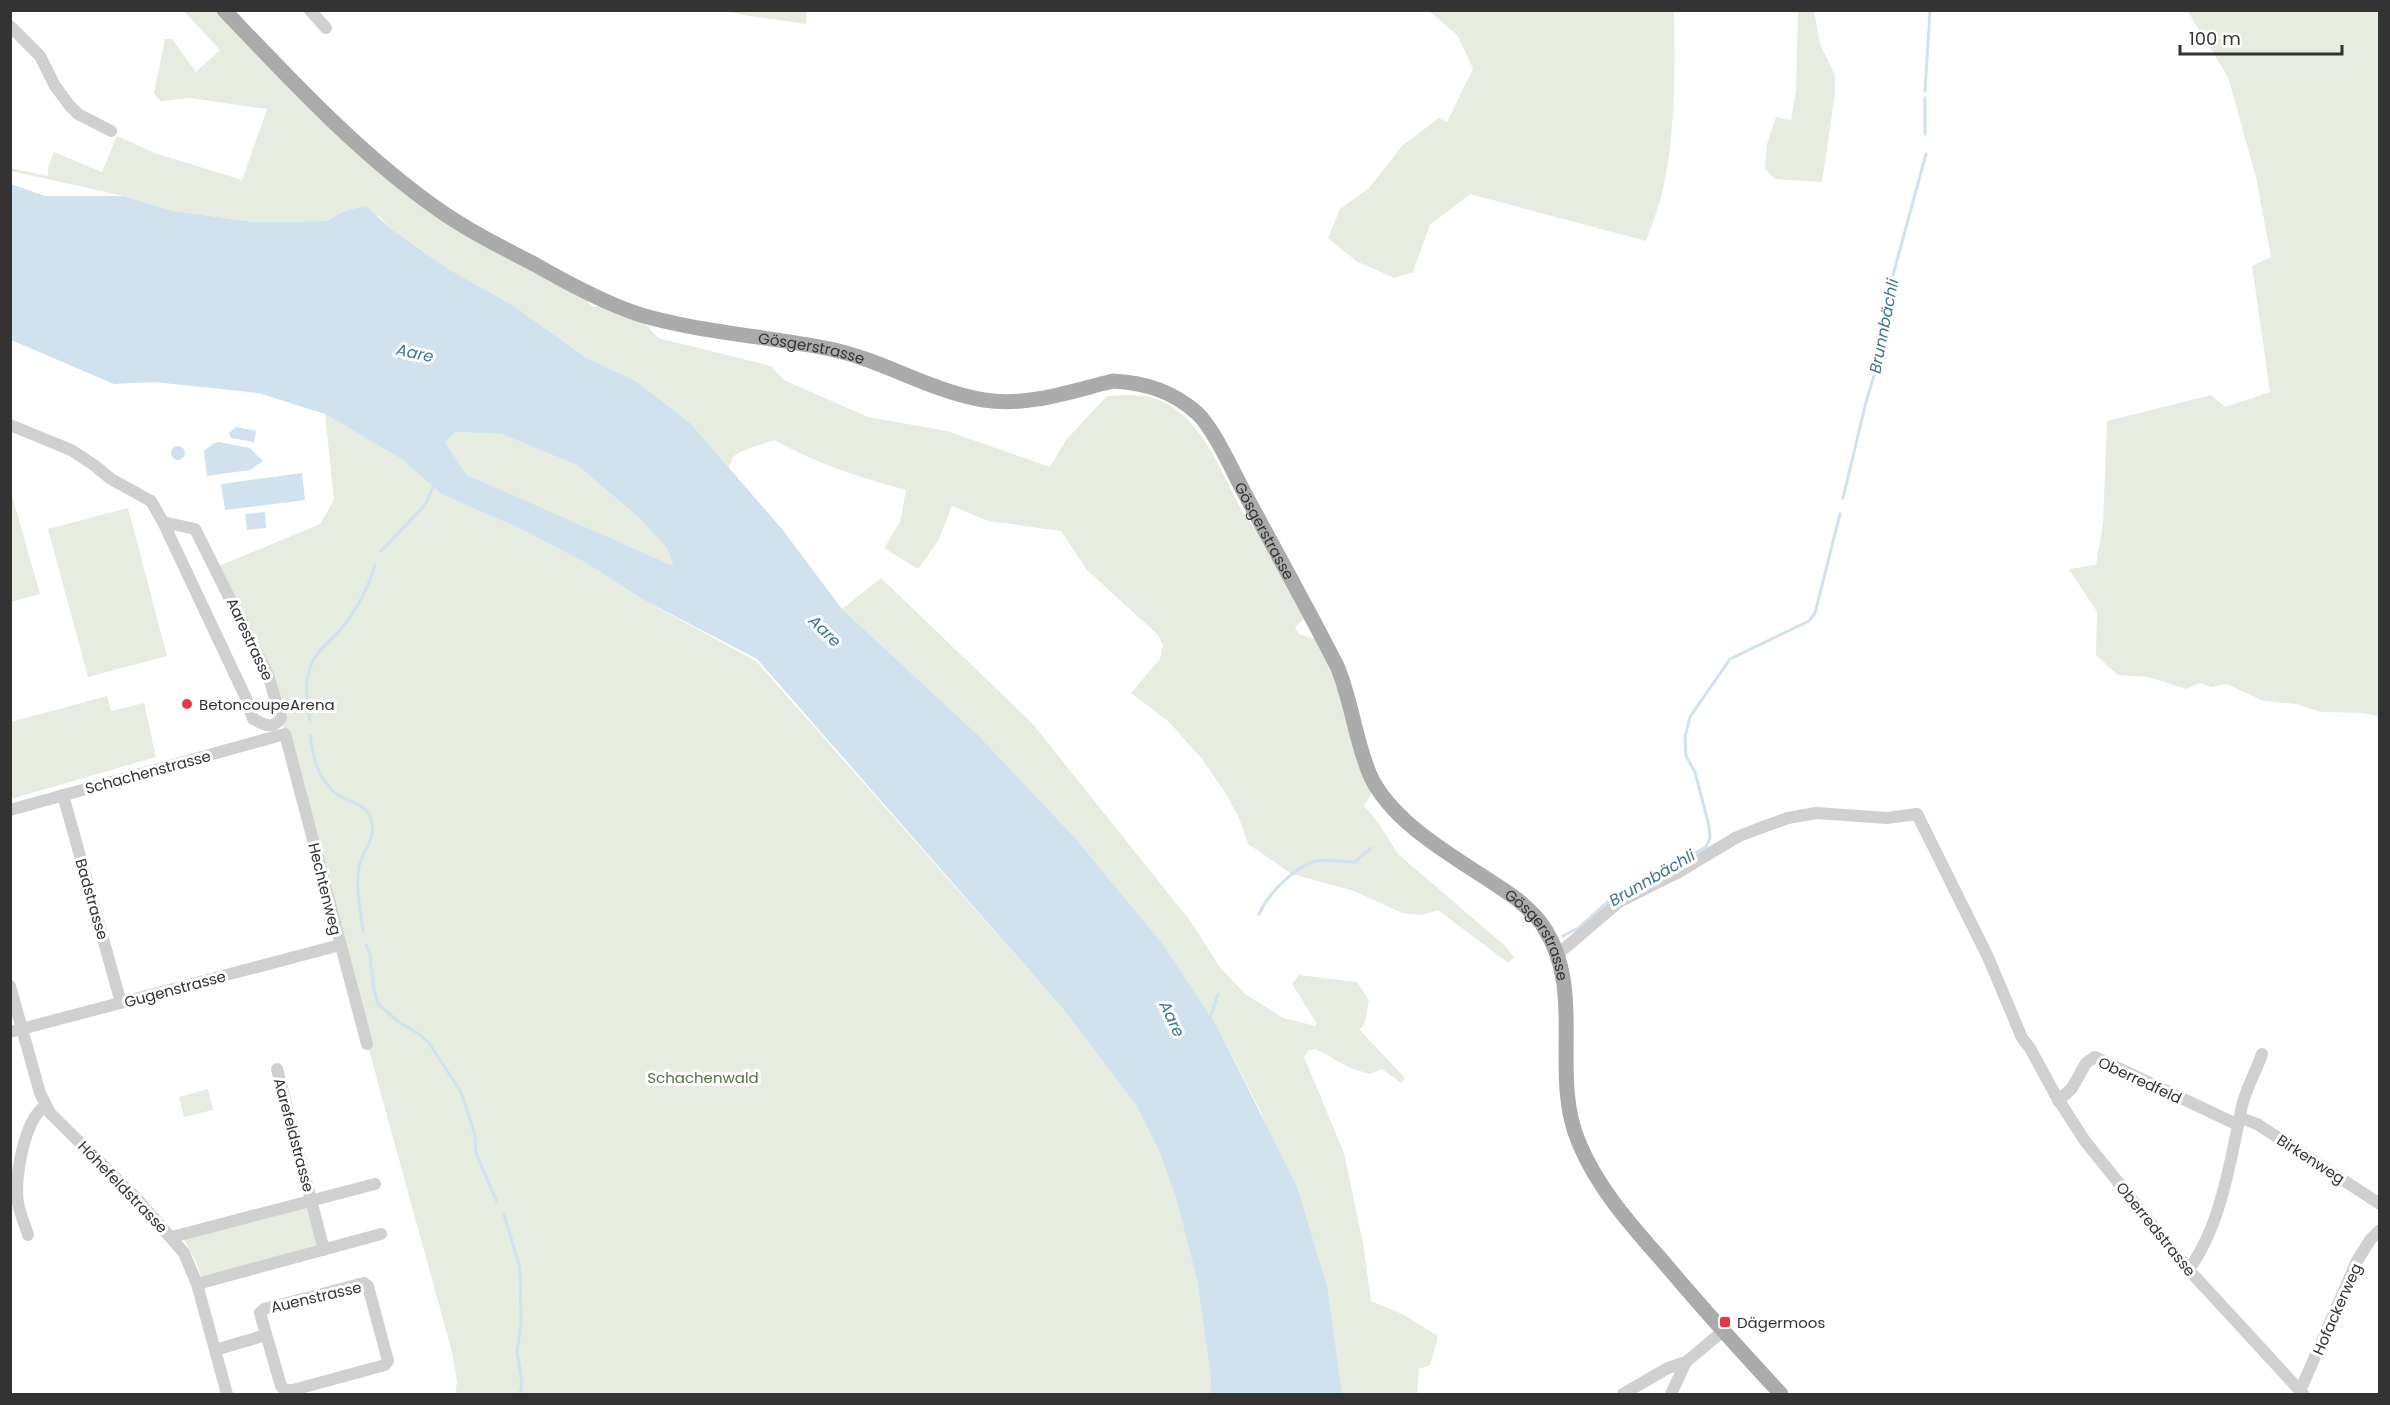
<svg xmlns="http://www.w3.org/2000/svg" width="2390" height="1405" font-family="Poppins,sans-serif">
  <rect width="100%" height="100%" fill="#fff"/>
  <g fill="#e6ecdf">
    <polygon points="2193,10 2379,11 2379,717 2363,713 2321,712 2296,704 2263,701 2227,684 2211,687 2200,683 2186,689 2148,677 2118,675 2096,655 2097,612 2069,569 2096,565 2103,524 2107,421 2211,395 2225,407 2270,392 2252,266 2271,257 2256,177 2228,77 2188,12"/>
    <path d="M184 11H217L370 160 580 294 593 307 598 306 640 318 658 338 771 366 784 380 868 417 947 431 1050 467 1066 440 1107 396C1126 395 1148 393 1166 403 1207 426 1221 475 1244 514 1250 523 1258 531 1263 540 1278 565 1292 591 1306 617L1295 627 1299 634 1318 640 1326 654 1372 792 1364 806 1377 821 1398 854 1504 945 1514 957 1508 963 1438 910 1422 915 1402 913 1354 891 1292 874 1248 844 1239 818 1225 792 1202 759 1169 722 1131 693 1160 659 1163 645 1157 634 1087 570 1061 531 988 521 952 506 938 541 918 569 884 548 900 522 906 490C860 478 816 463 774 440 764 444 738 450 732 458 732 458 729 467 729 468L690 423 636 381 585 357 514 306 450 270 416 246 391 229 379 216 345 211 326 221 255 222 173 211 124 196 11 171 10 168 48 176V167L54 152 102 172 117 136 155 153 242 180 267 109 190 98 160 101 154 93 165 39H172L196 72 220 50Z"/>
    <polygon points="726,11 807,11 806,24 749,16"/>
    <path d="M1429 11H1674C1675 70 1676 143 1660 201 1656 214 1651 227 1646 241L1470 194 1430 225 1413 272 1394 278 1356 261 1328 238 1340 209 1369 188 1402 146 1439 118 1447 122 1473 69 1458 36Z"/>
    <polygon points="1798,11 1814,11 1820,44 1835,75 1835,94 1822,182 1775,179 1765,169 1767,144 1776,117 1791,120 1796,90"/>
    <polygon points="325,414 403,460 441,494 521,529 586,563 642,599 756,661 1064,1010 1136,1105 1159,1151 1176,1198 1197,1280 1211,1379 1210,1394 455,1394 457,1382 452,1352 340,945 281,718 219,566 320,524 334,500"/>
    <polygon points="456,432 501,434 577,465 637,516 667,548 673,567 467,475 445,442"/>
    <polygon points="11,492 40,594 11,602 10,602"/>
    <polygon points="128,508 167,656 88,677 48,529"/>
    <polygon points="881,578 1032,723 1191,922 1219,966 1245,994 1283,1018 1316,1026 1316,1022 1292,984 1299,975 1357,982 1369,1000 1365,1022 1360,1030 1405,1078 1401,1083 1382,1069 1370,1074 1350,1068 1316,1049 1309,1050 1304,1057 1344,1153 1363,1243 1371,1301 1402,1314 1438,1336 1430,1365 1419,1369 1417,1394 1342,1394 1328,1290 1261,1112 1217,1026 1162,943 1076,839 978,735 842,609"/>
    <polygon points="107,696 111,711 144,703 156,757 11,799 11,722"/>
    <polygon points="208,1089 213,1110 184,1117 179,1097"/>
    <polygon points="309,1205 319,1244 202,1279 196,1262 183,1238"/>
  </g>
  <g fill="#cfe2ee" fill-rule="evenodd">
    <path d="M11 184 45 196H124L173 211 255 222 326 221 345 211 366 206 391 229 450 270 514 306 585 357 636 381 690 423 782 529 842 609 978 735 1076 839 1162 943 1217 1026 1297 1187 1328 1290 1342 1394H1210L1211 1379 1197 1280 1176 1198 1159 1151 1136 1105 1064 1010 757 659 642 599 586 563 521 529 441 494 403 460 325 414 258 393 154 382 114 384 11 340ZM456 432 501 434 577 465 637 516 667 548 673 566 467 475 445 442Z"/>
    <polygon points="236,427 256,431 254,442 231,438 229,433"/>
    <polygon points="219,442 250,448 263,461 250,470 207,476 204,451 214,443"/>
    <circle cx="178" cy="453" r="7"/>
    <polygon points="302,473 305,500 225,510 221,484"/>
    <polygon points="265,512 266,528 247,530 245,514"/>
  </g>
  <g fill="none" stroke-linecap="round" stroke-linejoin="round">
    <g stroke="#cfe2ee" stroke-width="3">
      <polyline points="1925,91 1930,10"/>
      <polyline points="1925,134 1925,98"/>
      <polyline points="1843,498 1866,402 1877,366 1886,301 1926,154"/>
      <polyline points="381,551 425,505 434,485"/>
      <path d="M310 720C307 703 304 682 311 665 317 650 330 642 340 630 356 611 368 589 375 565"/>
      <path d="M310 735C313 757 317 777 335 793 347 802 366 803 371 819 377 836 365 848 360 863 354 883 361 911 363 932"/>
      <path d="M1259 914C1268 894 1292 870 1312 862 1323 858 1343 862 1355 862L1371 848"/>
      <polyline points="1563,936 1578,928 1613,897 1706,847 1710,838 1709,826 1695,772 1686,756 1685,737 1690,717 1730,659 1809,621 1815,613 1840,514"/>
      <polyline points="366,945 370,954 374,990 378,1004 399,1022 419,1034 429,1043 461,1092 475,1135 476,1153 497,1202"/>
      <polyline points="1210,1018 1218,994"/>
      <polyline points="504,1215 520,1268 521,1323 517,1352 522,1383 520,1394"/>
    </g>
    <g stroke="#d0d0d0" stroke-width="12">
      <polyline points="310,10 326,28"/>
      <polyline points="10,26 40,56 55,86 70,106 78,114 111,131"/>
      <path d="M10 425 71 450 94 465 111 479 151 501 163 522 245 696 253 719C264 725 273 730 281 718L268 675 195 529 163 522"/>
      <polyline points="63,795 121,1003"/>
      <polyline points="10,810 285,734 367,1044"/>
      <polyline points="1558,954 1619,902 1677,873 1737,837 1760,828 1788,818 1816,813 1887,818 1917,814 1988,957 2022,1038 2030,1048 2056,1096 2085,1141 2188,1269 2303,1394"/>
      <polyline points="10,986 40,1093 50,1113 138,1200 184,1253 197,1284 227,1394"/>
      <polyline points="10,1032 340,945"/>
      <polyline points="277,1069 324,1250"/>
      <polyline points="2058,1101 2072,1088 2086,1063 2095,1057 2238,1125"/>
      <polyline points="2241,1118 2257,1124 2380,1204"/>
      <path d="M28 1235C25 1225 20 1214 18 1203 14 1179 24 1120 45 1106"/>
      <polyline points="172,1237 375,1184"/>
      <path d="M2189 1269C2221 1226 2231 1158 2242 1106 2246 1088 2256 1072 2262 1054"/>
      <polygon points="364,1283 368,1286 388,1361 385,1365 293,1390 285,1390 281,1386 260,1313 264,1309"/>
      <polyline points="197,1284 381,1234"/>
      <polyline points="215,1350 266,1335"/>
      <polyline points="2300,1391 2357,1261 2370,1240 2380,1230"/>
      <polyline points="1623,1394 1668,1368 1686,1362 1723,1331"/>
      <polyline points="1671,1394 1686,1362"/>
    </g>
    <path stroke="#ababab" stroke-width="15" id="s1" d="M224 10C291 80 359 154 439 210 469 231 503 248 536 265 569 284 604 303 641 315 703 333 767 336 830 349 883 360 930 391 984 400 1028 407 1071 391 1113 381 1146 383 1172 391 1197 413 1214 429 1232 470 1244 492 1275 550 1307 607 1337 666 1352 701 1355 740 1370 775 1395 830 1471 865 1518 900 1527 908 1537 916 1543 926 1587 992 1549 1073 1579 1143 1599 1191 1633 1227 1666 1265 1703 1309 1742 1352 1781 1394"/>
  </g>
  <g fill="#e63946" stroke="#fff" stroke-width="2">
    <circle cx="187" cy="704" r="6"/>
    <rect x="1719" y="1316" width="12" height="12" rx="3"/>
  </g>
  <g text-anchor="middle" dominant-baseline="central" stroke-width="6" stroke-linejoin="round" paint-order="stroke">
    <g font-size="15" fill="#333" stroke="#fff">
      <text stroke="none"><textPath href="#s1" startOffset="696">Gösgerstrasse</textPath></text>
      <text stroke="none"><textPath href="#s1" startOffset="1236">Gösgerstrasse</textPath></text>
      <text transform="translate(250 639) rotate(65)">Aarestrasse</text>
      <text transform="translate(148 772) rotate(-15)">Schachenstrasse</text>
      <text transform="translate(325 889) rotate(76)">Hechtenweg</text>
      <text transform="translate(92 899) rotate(74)">Badstrasse</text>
      <text stroke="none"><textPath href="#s1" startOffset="1740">Gösgerstrasse</textPath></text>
      <text transform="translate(175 989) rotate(-15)">Gugenstrasse</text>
      <text transform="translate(2140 1080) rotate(25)">Oberredfeld</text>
      <text transform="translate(294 1135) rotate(75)">Aarefeldstrasse</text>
      <text transform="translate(2311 1159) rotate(33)">Birkenweg</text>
      <text transform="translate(123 1187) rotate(46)">Höhefeldstrasse</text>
      <text transform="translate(2156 1229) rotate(51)">Oberredstrasse</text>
      <text transform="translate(316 1297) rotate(-13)">Auenstrasse</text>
      <text transform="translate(2337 1309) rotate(-66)">Hofackerweg</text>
    </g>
    <g font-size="15" fill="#333" stroke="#fff" text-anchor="start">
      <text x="199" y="704">BetoncoupeArena</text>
      <text x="1737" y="1322">Dägermoos</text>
    </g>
    <g font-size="15" fill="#56703f" stroke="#fff">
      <text x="703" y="1077">Schachenwald</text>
    </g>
    <g font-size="16" font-style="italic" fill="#3f7597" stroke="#fff">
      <text transform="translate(1884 326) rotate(-79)">Brunnbächli</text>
      <text transform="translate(415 353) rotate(12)">Aare</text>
      <text transform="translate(825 631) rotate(45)">Aare</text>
      <text transform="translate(1652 878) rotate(-30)">Brunnbächli</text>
      <text transform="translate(1172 1019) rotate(65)">Aare</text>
    </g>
  </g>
  <rect width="2390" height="1405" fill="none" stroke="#333333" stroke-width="24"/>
  <path d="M2180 45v9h162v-9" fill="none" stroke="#333333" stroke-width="3"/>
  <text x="2189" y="45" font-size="18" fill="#333333" stroke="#ffffff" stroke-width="4.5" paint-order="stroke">100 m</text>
</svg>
